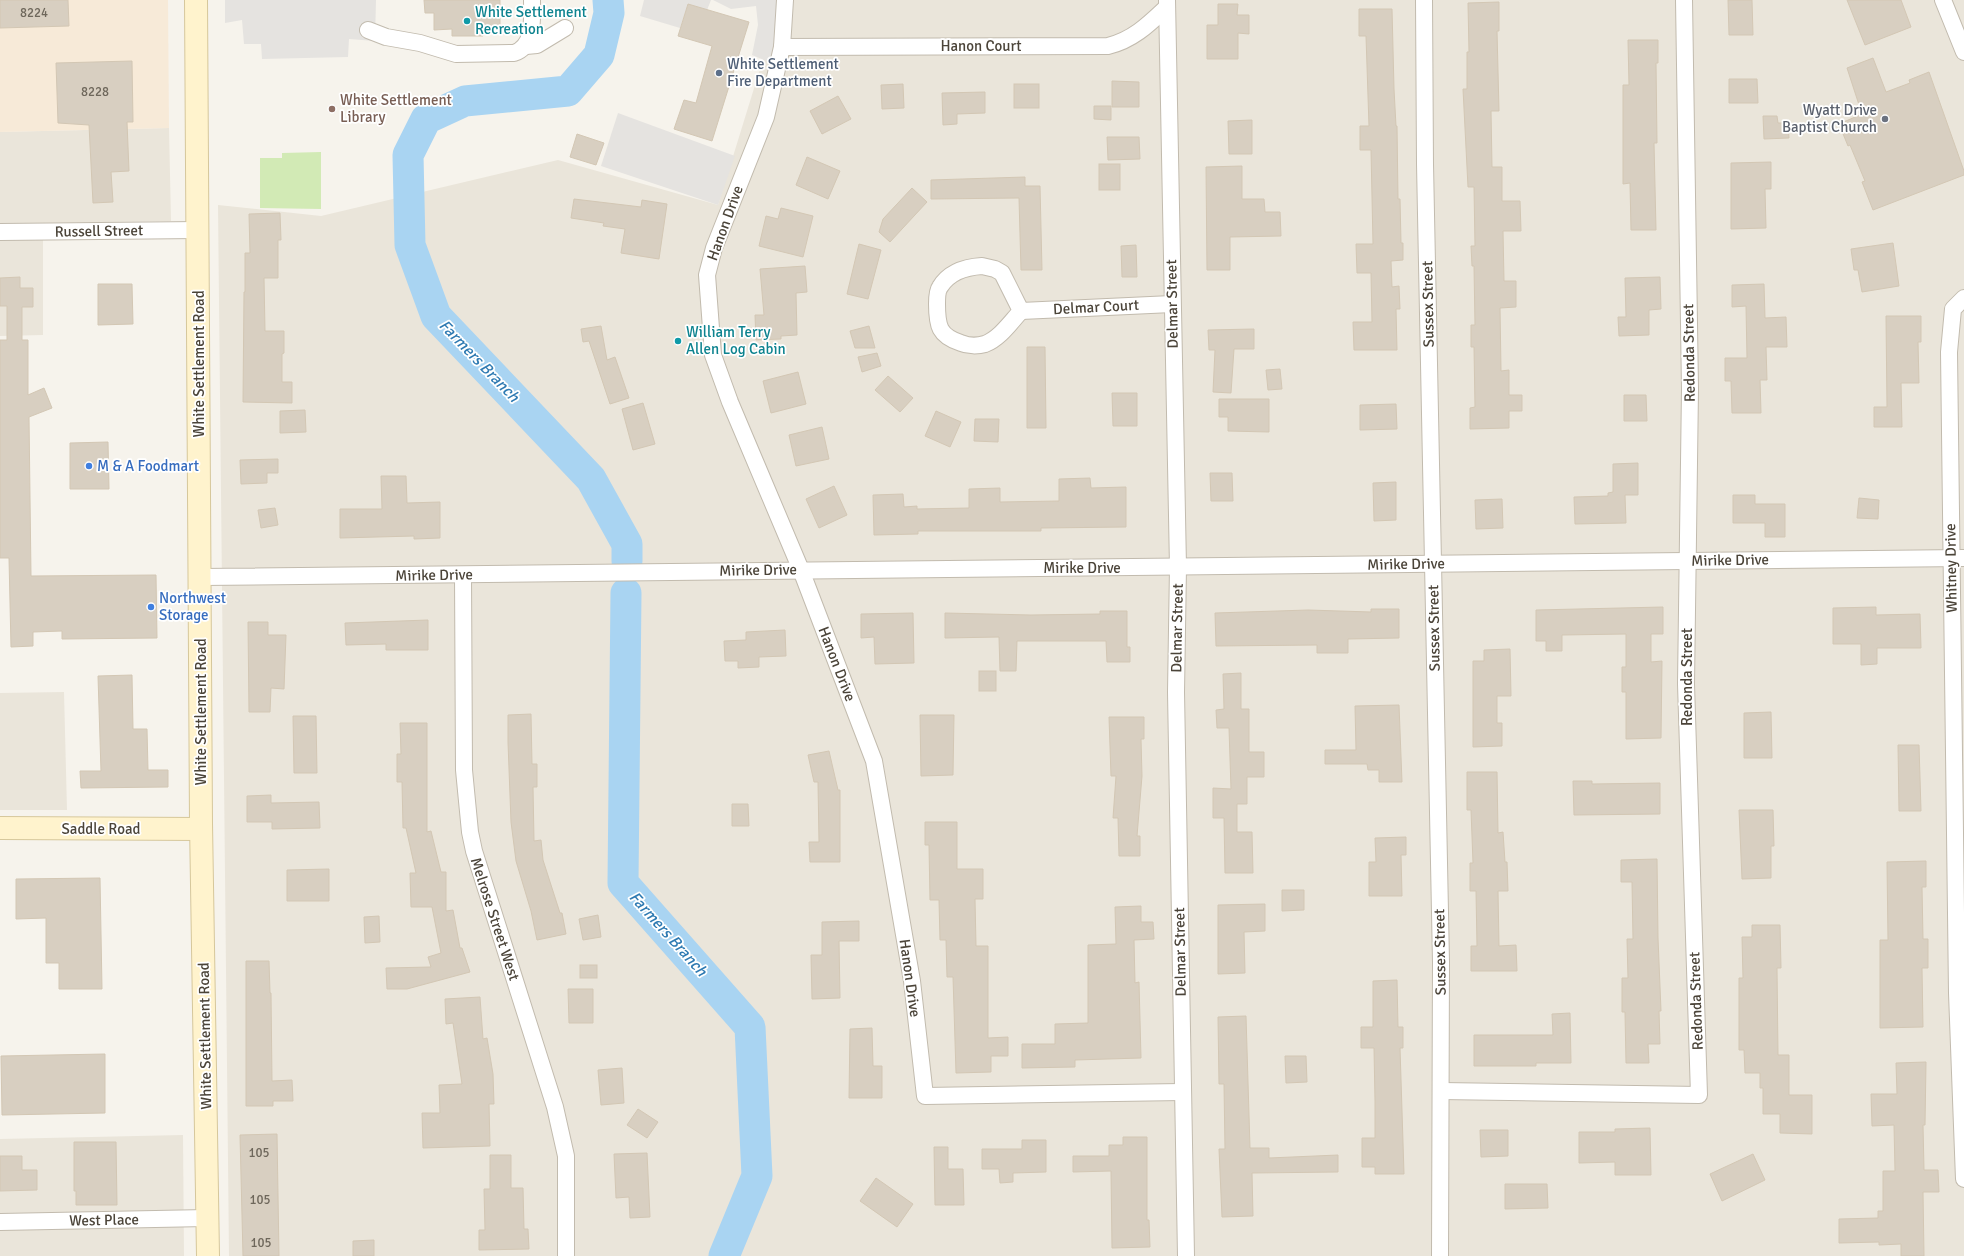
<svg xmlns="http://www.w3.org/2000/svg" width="1964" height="1256" font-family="Signika,sans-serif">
  <rect width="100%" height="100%" fill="#f6f3ec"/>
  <g fill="#eae5da">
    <polygon points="777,0 1964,0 1964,1256 229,1256 218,205 321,216 558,160 718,205 776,17"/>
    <polygon points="169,128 171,221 43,223 43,335 0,336 0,132"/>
    <polygon points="64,692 67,810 0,810 0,693"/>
    <polygon points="183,1135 184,1256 0,1256 0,1139"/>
  </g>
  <polygon fill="#f7ead8" points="0,0 168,0 169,128 0,132"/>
  <polygon fill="#d2eab5" points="321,152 321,209 260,208 260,158 282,158 282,153"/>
  <g fill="#e5e3e0">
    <polygon points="225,0 376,0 375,41 349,39 348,57 262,59 261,44 244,44 242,20 225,23"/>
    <polygon points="644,0 711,0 707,10 688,4 680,28 640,16"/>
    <polygon points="713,0 777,0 775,38 769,62 752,55 758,25 756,6 731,9"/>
    <polygon points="618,113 735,156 718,205 601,166"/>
  </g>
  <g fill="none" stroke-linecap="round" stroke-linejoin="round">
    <g stroke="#a9d4f2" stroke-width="31">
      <polyline points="608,0 609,13 599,55 568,91 465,101 426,119 408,155 410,245 436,316 591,479 627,544 627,561"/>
      <polyline points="626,593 623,883 750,1027 757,1176 724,1256"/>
    </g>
  </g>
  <g fill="#d8cfc1" stroke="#d3c7b4">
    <polygon points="0,0 68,0 69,26 0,28"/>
    <polygon points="424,0 500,0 500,28 483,28 483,36 452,36 452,29 434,30 434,13 425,13"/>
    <polygon points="1728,0 1752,0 1753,35 1729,35"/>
    <polygon points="1847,0 1901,0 1911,27 1865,45"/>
    <polygon points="1499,2 1499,31 1497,31 1499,111 1491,111 1492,167 1502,167 1502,201 1520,201 1521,231 1503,231 1504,281 1516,281 1516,307 1500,308 1501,371 1509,370 1509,395 1522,395 1522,411 1509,411 1509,428 1470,429 1470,408 1475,407 1474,347 1471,347 1471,325 1475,325 1474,266 1472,266 1471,246 1475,246 1474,187 1468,187 1463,89 1467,89 1467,52 1469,52 1468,3"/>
    <polygon points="688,4 749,22 712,141 674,129 684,100 696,103 712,46 678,36"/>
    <polygon points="1218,4 1238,4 1237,15 1249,15 1249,34 1238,33 1238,59 1207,59 1207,25 1218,25"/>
    <polygon points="1359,9 1392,9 1394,89 1396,126 1397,126 1398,199 1400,199 1401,243 1403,243 1403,260 1391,261 1392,287 1399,286 1400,309 1396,309 1397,350 1354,350 1353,322 1372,322 1371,273 1357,273 1356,244 1373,244 1371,150 1360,150 1360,126 1369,126 1366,36 1359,36"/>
    <polygon points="1628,40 1658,40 1658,63 1656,63 1657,143 1654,143 1656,230 1631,230 1630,183 1623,184 1623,85 1629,85"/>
    <polygon points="1873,58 1886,92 1910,83 1909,80 1929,72 1964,171 1964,175 1873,210 1862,182 1865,181 1850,145 1848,146 1839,124 1862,114 1847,68"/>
    <polygon points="132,61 133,122 127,122 129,171 111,172 113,202 93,203 89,125 58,123 56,63"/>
    <polygon points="1729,79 1757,79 1758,103 1729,103"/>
    <polygon points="1112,81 1139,82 1139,107 1112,107"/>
    <polygon points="903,84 904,108 882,109 881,85"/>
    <rect x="1014" y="84" width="25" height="24"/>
    <polygon points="985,92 985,113 957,114 957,124 943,125 942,93"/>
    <polygon points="838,96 851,119 822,134 810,111"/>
    <polygon points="1094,106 1111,106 1111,120 1094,119"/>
    <polygon points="1763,116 1777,116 1778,123 1788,123 1789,138 1764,139"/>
    <polygon points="1252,120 1252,154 1229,154 1228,121"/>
    <polygon points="577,134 604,143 596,165 570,157"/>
    <polygon points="1107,137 1139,137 1140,159 1108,160"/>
    <polygon points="807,157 840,171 828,199 796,185"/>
    <polygon points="1771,162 1771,189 1765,189 1766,228 1731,229 1731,163"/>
    <rect x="1099" y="164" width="21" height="26"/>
    <polygon points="1242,166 1242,199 1264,199 1265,212 1280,212 1281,236 1230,237 1230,270 1207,270 1206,167"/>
    <polygon points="1025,177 1025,186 1040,186 1042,270 1021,270 1019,198 931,199 931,180"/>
    <polygon points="912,188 927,202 890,242 879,232 883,219"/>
    <polygon points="574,199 641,207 642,200 667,204 659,259 621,253 625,229 603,226 604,223 571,218"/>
    <polygon points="781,208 813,216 803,257 759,246 766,216 778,219"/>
    <polygon points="280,213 281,240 278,240 278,278 264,278 265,331 284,331 284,353 282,354 282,382 292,382 292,403 243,402 244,292 245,292 245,253 250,253 249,214"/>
    <polygon points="1893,243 1899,286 1862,292 1858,270 1854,270 1851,249"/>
    <polygon points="859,244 881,250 868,299 847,294"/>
    <polygon points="1136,245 1137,277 1122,277 1121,246"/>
    <polygon points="805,266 807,292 796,293 797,335 781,336 781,339 756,340 755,315 764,315 760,269"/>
    <polygon points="20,277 20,288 33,288 33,307 22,307 22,340 28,340 28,395 44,388 52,408 29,417 31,576 156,575 157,638 62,639 62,631 33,632 33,646 11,647 9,558 0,558 0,340 7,340 7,306 0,306 0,278"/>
    <polygon points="1660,277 1661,309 1649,310 1649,335 1619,336 1618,317 1626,317 1625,278"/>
    <polygon points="98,284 132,284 133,324 98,325"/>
    <polygon points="1764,284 1765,318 1786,317 1787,347 1766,347 1767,380 1760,380 1761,413 1732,413 1731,381 1725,381 1725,358 1747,358 1746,306 1732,307 1732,285"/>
    <polygon points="1886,316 1921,316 1921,342 1918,342 1919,383 1901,383 1902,427 1874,427 1874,407 1887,407"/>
    <polygon points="601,326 607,360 615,357 629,398 610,404 589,341 583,342 581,329"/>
    <polygon points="869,326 875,348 855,348 850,331"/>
    <polygon points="1254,329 1254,349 1234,349 1231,393 1213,392 1215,350 1209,350 1208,330"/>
    <polygon points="1027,347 1045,347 1046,428 1027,428"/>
    <polygon points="877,353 881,366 862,372 858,357"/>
    <polygon points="1280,369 1282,389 1268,390 1266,370"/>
    <polygon points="798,372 806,404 771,413 763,381"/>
    <polygon points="888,376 913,398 900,412 875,390"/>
    <polygon points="1112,393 1137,393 1137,426 1113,426"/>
    <polygon points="1624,395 1646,395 1647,421 1624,421"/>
    <polygon points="1219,399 1269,399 1269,432 1228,431 1228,417 1219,417"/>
    <polygon points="643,403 655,444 633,450 622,409"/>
    <polygon points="1396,404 1397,429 1360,430 1360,405"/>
    <polygon points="305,410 306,432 280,433 280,411"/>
    <polygon points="936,411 961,422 950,447 925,436"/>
    <polygon points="975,419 999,419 998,442 974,441"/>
    <polygon points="822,427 829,459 796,466 789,435"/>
    <polygon points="108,442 109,489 70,489 70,443"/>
    <polygon points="278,459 278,473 267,473 267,483 241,484 240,460"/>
    <polygon points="1638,463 1638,495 1625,495 1626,523 1575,524 1574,497 1608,496 1608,493 1613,492 1613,464"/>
    <polygon points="1210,473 1232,473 1233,501 1211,501"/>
    <polygon points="381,476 406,476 407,503 440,502 440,538 414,539 414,536 340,538 340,509 382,509"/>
    <polygon points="1090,478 1091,488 1126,487 1126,527 1041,528 1041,531 918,531 918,534 874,535 873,495 903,494 904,507 917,506 917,509 969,508 969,489 1000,488 1000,502 1059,501 1059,479"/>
    <polygon points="1396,482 1396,520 1374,521 1373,483"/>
    <polygon points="834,486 847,515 819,528 806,499"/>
    <polygon points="1733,495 1755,495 1755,504 1785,504 1785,537 1765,537 1765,523 1733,523"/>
    <polygon points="1859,498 1879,500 1878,519 1857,518"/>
    <polygon points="1502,499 1503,528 1476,529 1475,500"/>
    <polygon points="275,508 278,525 261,528 258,510"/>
    <polygon points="1663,607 1663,634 1651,634 1651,662 1662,661 1661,738 1626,739 1626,692 1622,692 1622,667 1626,667 1626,634 1562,635 1562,651 1546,651 1546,641 1536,641 1536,610"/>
    <polygon points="1876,607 1876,615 1920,614 1921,648 1877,648 1877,664 1861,665 1861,644 1833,644 1833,608"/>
    <polygon points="1371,609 1399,609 1399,638 1348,639 1348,653 1317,653 1317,645 1216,646 1215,613 1308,610 1371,612"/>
    <polygon points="1100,611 1127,611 1127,647 1130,647 1130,662 1107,662 1106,641 1017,641 1016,671 1000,671 999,637 945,638 945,613 1031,615 1100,614"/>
    <polygon points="913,613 914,663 875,664 874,637 861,638 861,614"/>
    <polygon points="428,620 428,650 386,650 386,644 346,645 345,623"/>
    <polygon points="248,622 268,622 268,635 286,635 284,689 271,688 270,712 249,712"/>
    <polygon points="785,630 786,656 759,657 759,667 738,668 738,661 725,661 724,641 746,640 746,632"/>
    <polygon points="1510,649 1511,696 1497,696 1497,723 1502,723 1502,746 1473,747 1473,661 1484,661 1484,650"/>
    <rect x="979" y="671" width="17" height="20"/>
    <polygon points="1241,673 1241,709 1249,709 1249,752 1264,752 1264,777 1247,777 1247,804 1237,804 1237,832 1252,832 1253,873 1225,873 1224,818 1213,818 1213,788 1231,789 1229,728 1217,728 1216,710 1224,709 1223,674"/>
    <polygon points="132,675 133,729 147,729 148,770 168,770 168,787 81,788 80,771 101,771 98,676"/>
    <polygon points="1399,705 1402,782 1379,782 1379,770 1368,770 1367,764 1325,764 1325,750 1356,750 1355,706"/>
    <polygon points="1771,712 1772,758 1744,758 1744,713"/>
    <polygon points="531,714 532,764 537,764 537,787 533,787 534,841 541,840 543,860 560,913 562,913 566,934 537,940 531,911 516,861 511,822 508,742 508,715"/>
    <polygon points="920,715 954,715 953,775 921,776"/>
    <polygon points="293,716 316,716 317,773 294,773"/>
    <polygon points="1109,717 1144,717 1144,739 1141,739 1142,776 1137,836 1140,836 1140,856 1119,856 1118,818 1113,818 1116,776 1111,776"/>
    <polygon points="400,723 427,723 427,832 431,831 441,872 446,872 446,911 453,910 460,948 462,948 470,972 407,989 387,989 386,968 431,967 428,957 441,953 432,907 411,907 410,873 416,873 406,828 403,828 402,782 397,782 397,754 401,754"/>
    <polygon points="1898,745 1919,745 1921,811 1899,811"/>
    <polygon points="829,751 838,790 840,790 840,862 810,862 809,842 819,842 818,782 814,782 808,755"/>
    <polygon points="1467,772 1497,772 1498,833 1503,832 1505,862 1507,862 1508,891 1498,891 1499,946 1516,945 1517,971 1471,971 1471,946 1477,946 1476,891 1470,891 1470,863 1473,863 1471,810 1467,810"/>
    <polygon points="1573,781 1592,781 1592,784 1660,783 1660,814 1574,815"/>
    <polygon points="271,795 271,803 319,802 320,828 272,829 272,822 247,822 247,796"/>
    <polygon points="732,804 748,804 749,826 732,826"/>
    <polygon points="1739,810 1773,810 1774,846 1771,846 1771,878 1742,879"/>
    <polygon points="925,822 957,822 957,869 983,869 983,899 975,899 976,946 988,946 988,1038 1008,1037 1008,1056 991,1056 991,1072 956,1073 953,977 947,977 946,940 940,940 939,900 930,900 929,845 925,845"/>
    <polygon points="1406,837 1406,855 1401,855 1402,896 1369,896 1369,862 1376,862 1375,838"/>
    <polygon points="1657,859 1658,938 1661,1011 1659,1011 1660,1044 1648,1044 1649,1063 1626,1063 1625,1012 1622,1012 1622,978 1628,978 1627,939 1633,939 1632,882 1621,882 1621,860"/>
    <polygon points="1926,861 1926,887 1922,887 1923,939 1928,939 1928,968 1922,968 1923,1027 1880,1028 1880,940 1888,940 1887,862"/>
    <polygon points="329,869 329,901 287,901 287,870"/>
    <polygon points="100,878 102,989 59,989 59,963 46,963 46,918 16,919 16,879"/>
    <polygon points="1282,890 1304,890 1304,910 1282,911"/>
    <polygon points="1265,904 1265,931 1244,932 1245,973 1218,974 1218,905"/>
    <polygon points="1141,906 1141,922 1153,922 1154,939 1134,940 1135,983 1139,982 1141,1058 1075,1060 1075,1067 1022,1068 1022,1044 1055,1044 1055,1024 1088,1023 1088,945 1116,944 1115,907"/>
    <polygon points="598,915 601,937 583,940 579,919"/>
    <polygon points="379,916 380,942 365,943 364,917"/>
    <polygon points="859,921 859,941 839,941 840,998 812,999 811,955 822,955 822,922"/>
    <polygon points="1752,925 1780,925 1781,968 1777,968 1778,1055 1789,1055 1789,1095 1812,1095 1812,1134 1780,1133 1780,1114 1763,1114 1763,1088 1760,1088 1760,1073 1745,1073 1744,1050 1739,1050 1739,978 1743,978 1742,937 1752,937"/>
    <polygon points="246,961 269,961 270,993 271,993 272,1081 292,1080 293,1101 273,1101 273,1106 246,1106"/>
    <rect x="580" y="965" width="17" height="13"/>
    <polygon points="1397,980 1398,1027 1403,1027 1403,1048 1400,1048 1404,1174 1375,1174 1375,1167 1362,1167 1362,1138 1375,1138 1375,1101 1374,1048 1361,1048 1361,1027 1373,1027 1373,981"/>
    <polygon points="568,989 593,989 593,1023 569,1023"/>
    <polygon points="480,997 483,1039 487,1038 493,1074 494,1104 489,1104 490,1146 423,1148 422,1113 440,1113 439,1085 462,1084 453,1023 446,1024 445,999"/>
    <polygon points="1570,1013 1571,1063 1536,1063 1536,1066 1474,1066 1474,1035 1553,1035 1552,1014"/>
    <polygon points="1246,1016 1250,1148 1269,1148 1269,1158 1338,1155 1338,1172 1252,1173 1253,1216 1222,1217 1219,1149 1225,1149 1224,1084 1219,1084 1218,1017"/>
    <polygon points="872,1028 873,1066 882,1066 882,1098 849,1098 850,1029"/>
    <polygon points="105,1054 105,1113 2,1115 1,1056"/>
    <polygon points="1285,1056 1306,1056 1307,1082 1286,1083"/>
    <polygon points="1926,1062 1925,1125 1923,1125 1924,1170 1938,1170 1939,1192 1923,1192 1924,1256 1901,1256 1901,1244 1879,1245 1879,1242 1839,1243 1839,1219 1878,1218 1878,1211 1883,1211 1883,1171 1895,1171 1894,1125 1872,1126 1871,1094 1897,1094 1896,1063"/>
    <polygon points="622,1068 624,1103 601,1105 598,1070"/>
    <polygon points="638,1109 658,1122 647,1138 627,1125"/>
    <polygon points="1650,1128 1651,1175 1615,1175 1615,1162 1579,1163 1579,1132 1615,1132 1615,1129"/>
    <polygon points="1480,1130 1508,1130 1508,1156 1481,1157"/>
    <polygon points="277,1134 279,1256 243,1256 240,1135"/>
    <polygon points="1123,1137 1147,1137 1147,1220 1149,1220 1150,1247 1112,1248 1111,1171 1073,1172 1073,1156 1109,1156 1109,1145 1123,1145"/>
    <polygon points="1022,1140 1046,1140 1046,1172 1013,1173 1013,1182 1000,1183 999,1169 982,1169 982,1149 1022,1149"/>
    <polygon points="74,1142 116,1142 117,1205 76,1205 76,1191 74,1191"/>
    <polygon points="934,1147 948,1147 948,1169 963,1169 964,1205 935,1205"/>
    <polygon points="647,1153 650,1217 630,1218 629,1197 616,1198 614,1154"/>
    <polygon points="1753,1154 1765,1180 1722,1201 1710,1174"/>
    <polygon points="490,1155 511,1155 511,1188 523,1188 524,1229 528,1229 529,1249 479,1250 479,1230 485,1230 484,1189 490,1189"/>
    <polygon points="0,1156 22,1156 22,1170 37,1170 37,1190 0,1191"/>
    <polygon points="876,1178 913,1204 897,1227 860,1201"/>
    <polygon points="1505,1184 1547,1184 1548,1208 1505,1209"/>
    <polygon points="374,1240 374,1256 353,1256 353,1241"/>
  </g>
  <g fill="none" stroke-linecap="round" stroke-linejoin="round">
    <defs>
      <g id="street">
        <polyline points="785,0 782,47 766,117 714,248 707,275 713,355 730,402 801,570 874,761 912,981 925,1096 1182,1092"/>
        <polyline points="1167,0 1178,567 1176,692 1186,1256"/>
        <polyline points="1424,0 1425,164 1441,962 1440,1256"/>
        <polyline points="1943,0 1964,52"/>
        <path d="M368 30 386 37 420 43 456 54 514 53C535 46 532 19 532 0"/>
        <polyline points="526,46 537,45 565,28"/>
        <path d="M782 47 1108 46C1133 40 1149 24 1167 7"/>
        <polyline points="0,232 198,230"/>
        <path d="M982 266 995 269 1002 273 1021 311C1010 323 1000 338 985 344 978 346 968 346 961 343 939 336 937 326 937 304 937 299 937 291 940 287 949 272 966 267 982 266Z"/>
        <polyline points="1964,298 1953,309 1949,352 1957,993 1964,1179"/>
        <polyline points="1021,311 1172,304"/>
        <polyline points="463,575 464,770 470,832 474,851 555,1107 566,1156 566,1256"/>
        <polyline points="201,577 1964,558"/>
        <polyline points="1441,1091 1699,1095 1686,684 1690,389 1684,0"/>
        <polyline points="0,1222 207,1218"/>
      </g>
      <g id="secondary">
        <polyline points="196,0 201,823 208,1256"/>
        <polyline points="0,828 201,829"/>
      </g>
    </defs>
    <use href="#street" stroke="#c2bbae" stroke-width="18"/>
    <use href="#secondary" stroke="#d6c79b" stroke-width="24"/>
    <use href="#street" stroke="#fff" stroke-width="16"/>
    <use href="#secondary" stroke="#fff3cd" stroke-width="22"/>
  </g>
  <g fill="#0f9aa8" stroke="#fff" stroke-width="1.5">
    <circle cx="467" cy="21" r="4"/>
    <circle cx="678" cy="341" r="4"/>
  </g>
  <circle fill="#5c6f8a" stroke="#fff" stroke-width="1.5" cx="719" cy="73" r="4"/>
  <circle fill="#8d6e63" stroke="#fff" stroke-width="1.5" cx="332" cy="109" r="4"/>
  <circle fill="#6b7280" stroke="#fff" stroke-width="1.5" cx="1885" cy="119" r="4"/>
  <g fill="#3f7fe0" stroke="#fff" stroke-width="1.5">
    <circle cx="89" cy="466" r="4"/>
    <circle cx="151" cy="607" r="4"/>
  </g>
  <g text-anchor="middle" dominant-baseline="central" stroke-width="3.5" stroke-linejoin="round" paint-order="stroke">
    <g font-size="13" fill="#6e675b">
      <text x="34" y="13">8224</text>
      <text x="95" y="92">8228</text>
      <text x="259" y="1153">105</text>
      <text x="260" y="1200">105</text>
      <text x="261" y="1243">105</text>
    </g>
    <g font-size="15" fill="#0d838f" stroke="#fff" text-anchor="start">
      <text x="475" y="12">White Settlement<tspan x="475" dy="17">Recreation</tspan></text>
      <text x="686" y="332">William Terry<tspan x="686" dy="17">Allen Log Cabin</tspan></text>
    </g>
    <g font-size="15" fill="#4b4439" stroke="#fff">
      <text x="981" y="46">Hanon Court</text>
      <text transform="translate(725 223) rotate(-70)">Hanon Drive</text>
      <text transform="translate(99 231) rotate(-1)">Russell Street</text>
      <text transform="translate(1172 304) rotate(-91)">Delmar Street</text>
      <text transform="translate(1428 304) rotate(-91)">Sussex Street</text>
      <text transform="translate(1096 307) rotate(-3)">Delmar Court</text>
      <text transform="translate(1689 353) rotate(-91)">Redonda Street</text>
      <text transform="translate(199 364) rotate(-90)">White Settlement Road</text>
      <text transform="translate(1730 560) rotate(-1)">Mirike Drive</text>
      <text transform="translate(1406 564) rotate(-1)">Mirike Drive</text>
      <text x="1082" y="568">Mirike Drive</text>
      <text transform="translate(1951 568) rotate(-91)">Whitney Drive</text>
      <text transform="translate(758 570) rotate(-1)">Mirike Drive</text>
      <text transform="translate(434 575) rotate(-1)">Mirike Drive</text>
      <text transform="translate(1177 628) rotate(-89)">Delmar Street</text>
      <text transform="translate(1434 628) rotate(-91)">Sussex Street</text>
      <text transform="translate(837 664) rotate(69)">Hanon Drive</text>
      <text transform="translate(1687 677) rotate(-90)">Redonda Street</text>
      <text transform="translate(201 712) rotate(-90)">White Settlement Road</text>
      <text x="101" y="829">Saddle Road</text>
      <text transform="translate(495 919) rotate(72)">Melrose Street West</text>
      <text transform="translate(1180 952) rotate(-91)">Delmar Street</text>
      <text transform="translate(1440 952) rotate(-91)">Sussex Street</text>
      <text transform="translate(910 978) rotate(82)">Hanon Drive</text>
      <text transform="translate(1696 1001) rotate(-92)">Redonda Street</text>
      <text transform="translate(205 1036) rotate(-91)">White Settlement Road</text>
      <text transform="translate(104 1220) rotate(-1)">West Place</text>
    </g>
    <g font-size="15" fill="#4e5e75" stroke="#fff" text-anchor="start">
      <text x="727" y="64">White Settlement<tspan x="727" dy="17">Fire Department</tspan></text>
    </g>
    <g font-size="15" fill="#785e54" stroke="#fff" text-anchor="start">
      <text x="340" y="100">White Settlement<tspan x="340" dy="17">Library</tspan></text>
    </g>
    <g font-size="15" fill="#5b616d" stroke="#fff" text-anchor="end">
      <text x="1877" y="110">Wyatt Drive<tspan x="1877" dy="17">Baptist Church</tspan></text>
    </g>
    <g font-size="15" fill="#366cbe" stroke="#fff" text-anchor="start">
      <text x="97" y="466">M &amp; A Foodmart</text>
      <text x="159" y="598">Northwest<tspan x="159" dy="17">Storage</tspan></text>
    </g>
    <g font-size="16" font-style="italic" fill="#2e7ab2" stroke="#fff">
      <text transform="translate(479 361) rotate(46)">Farmers Branch</text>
      <text transform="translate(668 934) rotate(48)">Farmers Branch</text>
    </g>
  </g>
</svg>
